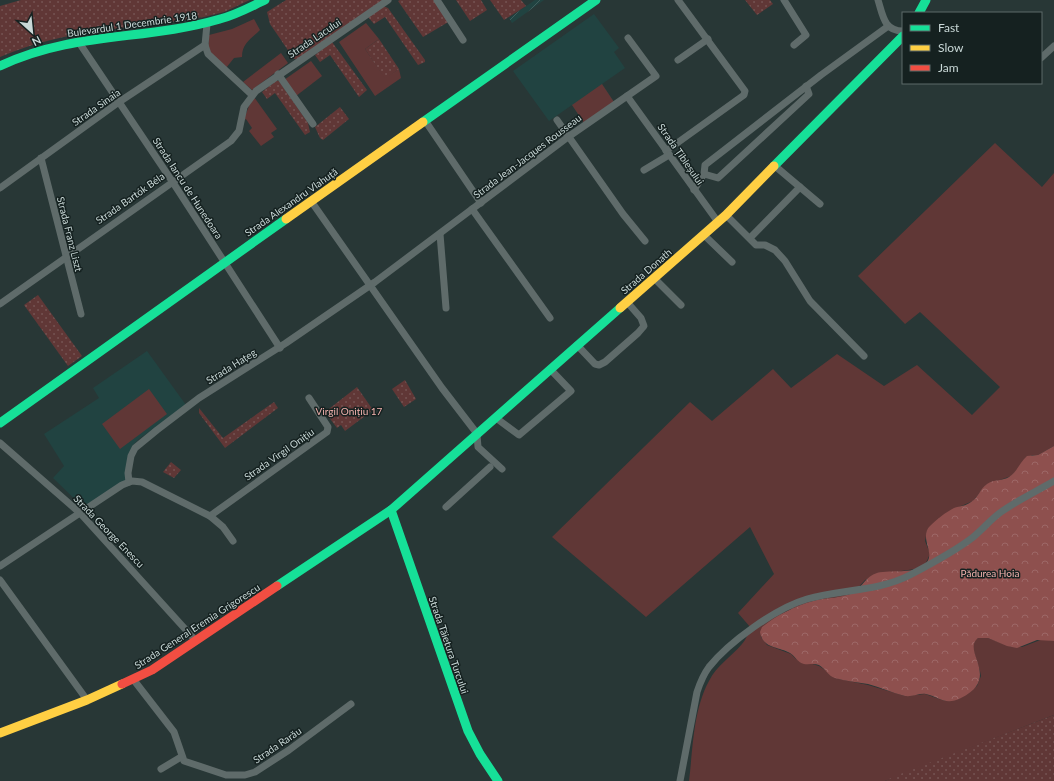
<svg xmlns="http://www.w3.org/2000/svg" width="1054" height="781" font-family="Lato,sans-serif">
  <defs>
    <pattern id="industrial-furrows" width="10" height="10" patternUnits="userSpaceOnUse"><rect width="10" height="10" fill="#214341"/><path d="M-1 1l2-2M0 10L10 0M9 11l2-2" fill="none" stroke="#405d5c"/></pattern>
    <pattern id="forest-crowns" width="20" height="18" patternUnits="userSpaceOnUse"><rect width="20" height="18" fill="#8e504e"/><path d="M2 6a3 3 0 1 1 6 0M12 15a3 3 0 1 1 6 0" fill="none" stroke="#9d6867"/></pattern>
    <pattern id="park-dots" width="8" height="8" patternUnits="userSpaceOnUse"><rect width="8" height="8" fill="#603736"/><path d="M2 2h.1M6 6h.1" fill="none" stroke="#755352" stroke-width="1.8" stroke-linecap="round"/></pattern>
  </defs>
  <rect width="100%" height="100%" fill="#283736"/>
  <g fill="#214341">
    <polygon points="594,14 619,48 614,52 625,68 602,84 614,102 584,123 572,105 549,121 513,71"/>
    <polygon points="147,351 186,405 139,439 132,446 126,465 126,480 84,508 53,478 64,466 44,434 99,398 93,388"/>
  </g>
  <polygon fill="url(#industrial-furrows)" points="535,0 544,0 512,23 509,18"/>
  <g fill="#603736">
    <path d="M254 19 260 30C251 39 242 43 242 57L234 58 226 68 208 50 209 35 232 29Z"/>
    <polygon points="366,23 379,39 365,49 385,78 399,69 401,78 375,96 339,42"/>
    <polygon points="281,53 288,63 252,90 243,82"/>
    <polygon points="311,61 322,76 296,96 284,80"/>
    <polygon points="602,84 614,102 584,123 572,105"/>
    <polygon points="254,97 277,129 271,133 274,137 261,146 249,131 252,128 246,119 243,121 249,106"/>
    <path d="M995 143 1042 187 1054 173V446L1038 455H1032L1011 476 986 485 973 501 954 509 942 517 927 531 925 541 929 551V556L925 565 915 569 874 575 865 580 854 592 845 596 813 601 788 610 762 627 761 637 767 645 791 654 796 659 819 666 839 679 868 685 905 696 925 694 945 701 960 698 977 686 981 676 980 671 972 646 973 641 978 638H988L1012 647H1022L1043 639 1054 641V715L885 781H689C693 749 693 710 709 681 717 665 731 657 742 644 746 640 748 633 751 628L738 613 774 574 750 527 646 617 552 537 690 402 712 421 773 369 791 388 837 354 884 386 917 365 972 415 1000 387 920 312 905 324 858 276Z"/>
    <polygon points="149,389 167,414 120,449 102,424"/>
  </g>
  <path fill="url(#forest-crowns)" d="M1054 446V641L1037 640 1017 648 1007 646 988 638H978C961 651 1002 678 961 698 945 706 940 697 926 694 919 693 913 697 905 696 892 693 880 687 868 684 857 682 845 681 835 678 828 676 826 669 819 665 814 663 809 665 804 664 798 663 795 656 790 653 778 646 763 649 760 632L762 627C777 615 795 606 813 601 826 597 842 599 854 592 863 586 866 576 877 573 893 569 910 575 924 565 938 555 918 538 930 526 936 520 946 512 954 508 960 506 966 506 971 502 978 498 980 489 987 484 994 479 1003 481 1009 477 1017 472 1020 462 1027 456L1038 455Z"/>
  <g fill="url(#park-dots)">
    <path d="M21 0H250L224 12 204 17C133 29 67 28 0 57V6Z"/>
    <polygon points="286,0 388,0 301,59 294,59 270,24 267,12"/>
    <polygon points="400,0 437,0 450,21 423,37 398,1"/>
    <polygon points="456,0 481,0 487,10 470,21"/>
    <polygon points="490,0 521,0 526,6 504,20"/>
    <polygon points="745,0 770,0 773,4 757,15"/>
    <polygon points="383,6 388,8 425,60 425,62 418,65 385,17 374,24 368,17"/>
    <polygon points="379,39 399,69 385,79 365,49"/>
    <polygon points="332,42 367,90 359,97 330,55 320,62 315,55"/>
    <polygon points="276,81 279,81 308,123 310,132 305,135 275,93 267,99 262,92"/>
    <polygon points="340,107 349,119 323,140 320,138 315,127"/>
    <polygon points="38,295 82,356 68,366 24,305"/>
    <polygon points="405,380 416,399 404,407 392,389"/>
    <polygon points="357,387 373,410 345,431 341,425 337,428 325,412"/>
    <polygon points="274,402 278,408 225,448 199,413 199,408 223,438"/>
    <polygon points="171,462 181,470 174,478 163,472"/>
    <polygon points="1054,715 1054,781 885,781 895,776"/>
  </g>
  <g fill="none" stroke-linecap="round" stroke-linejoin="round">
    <g stroke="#5f6b6a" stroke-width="7">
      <polyline points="437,0 463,40"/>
      <polyline points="784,0 806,35 794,45"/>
      <path d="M878 0C883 16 884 31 903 31"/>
      <polyline points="207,24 205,45 208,54 252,95"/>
      <polyline points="78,41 172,181 280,348"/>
      <polyline points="1041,58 1054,46"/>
      <polyline points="678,60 708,39"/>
      <polyline points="278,74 313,124"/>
      <polyline points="627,96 718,222"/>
      <polyline points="557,120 623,214 645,241"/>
      <polyline points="426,122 481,203"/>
      <polyline points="666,151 744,95 745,91 678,0"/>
      <polyline points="41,158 81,314"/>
      <polyline points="775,166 820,204"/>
      <polyline points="644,170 669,155"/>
      <polyline points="704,174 718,178 809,94 806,86"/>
      <polyline points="0,188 119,102 205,45"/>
      <polyline points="694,190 704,174 705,165 821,75 887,27"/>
      <polyline points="311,201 442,388 475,431 477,435 478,447 502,469"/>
      <polyline points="472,209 550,318"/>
      <polyline points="726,215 756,245 765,245 775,250 785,261 810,301 864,356"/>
      <polyline points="440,234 446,308"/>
      <polyline points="704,235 732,262"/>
      <polyline points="750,238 800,187"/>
      <polyline points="655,279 681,305"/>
      <polyline points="0,304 231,141 239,131 244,107 256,91 388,0"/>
      <polyline points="577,345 595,364 599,365 605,362 638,333 644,326 641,318 627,302"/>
      <polyline points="496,418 519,435 571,391 550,369"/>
      <polyline points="0,443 80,513 196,641"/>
      <polyline points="129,482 128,473 131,456 135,448 157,430 199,398 286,343 375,282 568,137 656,76 628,38"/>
      <polyline points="446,507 490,467"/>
      <polyline points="210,516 327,432 328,427 309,398"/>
      <polyline points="0,566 122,485 132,481 142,482 210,516 223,527 233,541"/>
      <polyline points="0,580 87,700"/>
      <polyline points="133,679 174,732 184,761 226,775 245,775 255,772 289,750 351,704"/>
      <polyline points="161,769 181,757"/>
      <path d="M680 781 697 692C700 683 703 675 709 667 729 642 776 608 807 599 841 589 877 592 910 575 929 565 955 551 972 538 982 530 991 519 1001 512 1018 500 1037 491 1054 481"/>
    </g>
    <g stroke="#16e098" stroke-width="9">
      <polyline points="919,13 926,0"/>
      <path d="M0 66C74 31 145 41 220 19 236 15 250 7 265 0"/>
      <polyline points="423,122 596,0"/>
      <polyline points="774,166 903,36"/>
      <polyline points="0,423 286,219"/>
      <polyline points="391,510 468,731 480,754 498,781"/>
      <polyline points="277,586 391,510 620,308"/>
    </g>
    <g stroke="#ffcf43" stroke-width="9">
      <polyline points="286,219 423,122"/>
      <polyline points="620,308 726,215 774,166"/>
      <polyline points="0,733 87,700 122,684"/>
    </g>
    <polyline stroke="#f24e42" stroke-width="9" points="122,684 152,670 277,586"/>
  </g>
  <g text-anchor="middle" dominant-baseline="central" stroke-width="3" stroke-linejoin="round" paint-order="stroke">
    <g font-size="10" fill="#c9d8d7" stroke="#152120">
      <text transform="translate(132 24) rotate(-8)">Bulevardul 1 Decembrie 1918</text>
      <text transform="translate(314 38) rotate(-34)">Strada Lacului</text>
      <text transform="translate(96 107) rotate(-35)">Strada Sinaia</text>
      <text transform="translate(681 154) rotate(55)">Strada Țibleșului</text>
      <text transform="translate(527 156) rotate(-37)">Strada Jean-Jacques Rousseau</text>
      <text transform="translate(188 188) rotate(57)">Strada Iancu de Hunedoara</text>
      <text transform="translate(130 198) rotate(-35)">Strada Bartók Béla</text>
      <text transform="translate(291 202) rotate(-35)">Strada Alexandru Vlahuță</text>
      <text transform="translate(70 234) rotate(76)">Strada Franz Liszt</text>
      <text transform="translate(646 271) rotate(-41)">Strada Donath</text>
      <text transform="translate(231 366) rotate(-32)">Strada Hațeg</text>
      <text transform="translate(279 454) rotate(-35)">Strada Virgil Onițiu</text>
      <text transform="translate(109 531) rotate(46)">Strada George Enescu</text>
      <text transform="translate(197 626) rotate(-33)">Strada General Eremia Grigorescu</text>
      <text transform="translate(449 645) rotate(71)">Strada Tăietura Turcului</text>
      <text transform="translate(277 745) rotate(-34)">Strada Rarău</text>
    </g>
    <g font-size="10" fill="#f3b2ae" stroke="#152120">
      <text x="349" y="411">Virgil Onițiu 17</text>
      <text x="990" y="573">Pădurea Hoia</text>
    </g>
  </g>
  <rect x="902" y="12" width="140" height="72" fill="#152120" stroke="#5d6a69"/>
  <rect x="910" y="25" width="20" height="6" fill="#16e098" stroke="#5d6a69"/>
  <text x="938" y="32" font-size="12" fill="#c9d8d7">Fast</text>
  <rect x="910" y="45" width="20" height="6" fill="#ffcf43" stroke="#5d6a69"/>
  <text x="938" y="52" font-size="12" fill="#c9d8d7">Slow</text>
  <rect x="910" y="65" width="20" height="6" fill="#f24e42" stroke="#5d6a69"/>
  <text x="938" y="72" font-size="12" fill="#c9d8d7">Jam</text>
  <g transform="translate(32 32) rotate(153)" stroke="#152120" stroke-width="3" paint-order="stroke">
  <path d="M0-3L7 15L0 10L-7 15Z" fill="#c9d8d7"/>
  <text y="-6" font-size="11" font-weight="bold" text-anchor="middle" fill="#c9d8d7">N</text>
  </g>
</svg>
